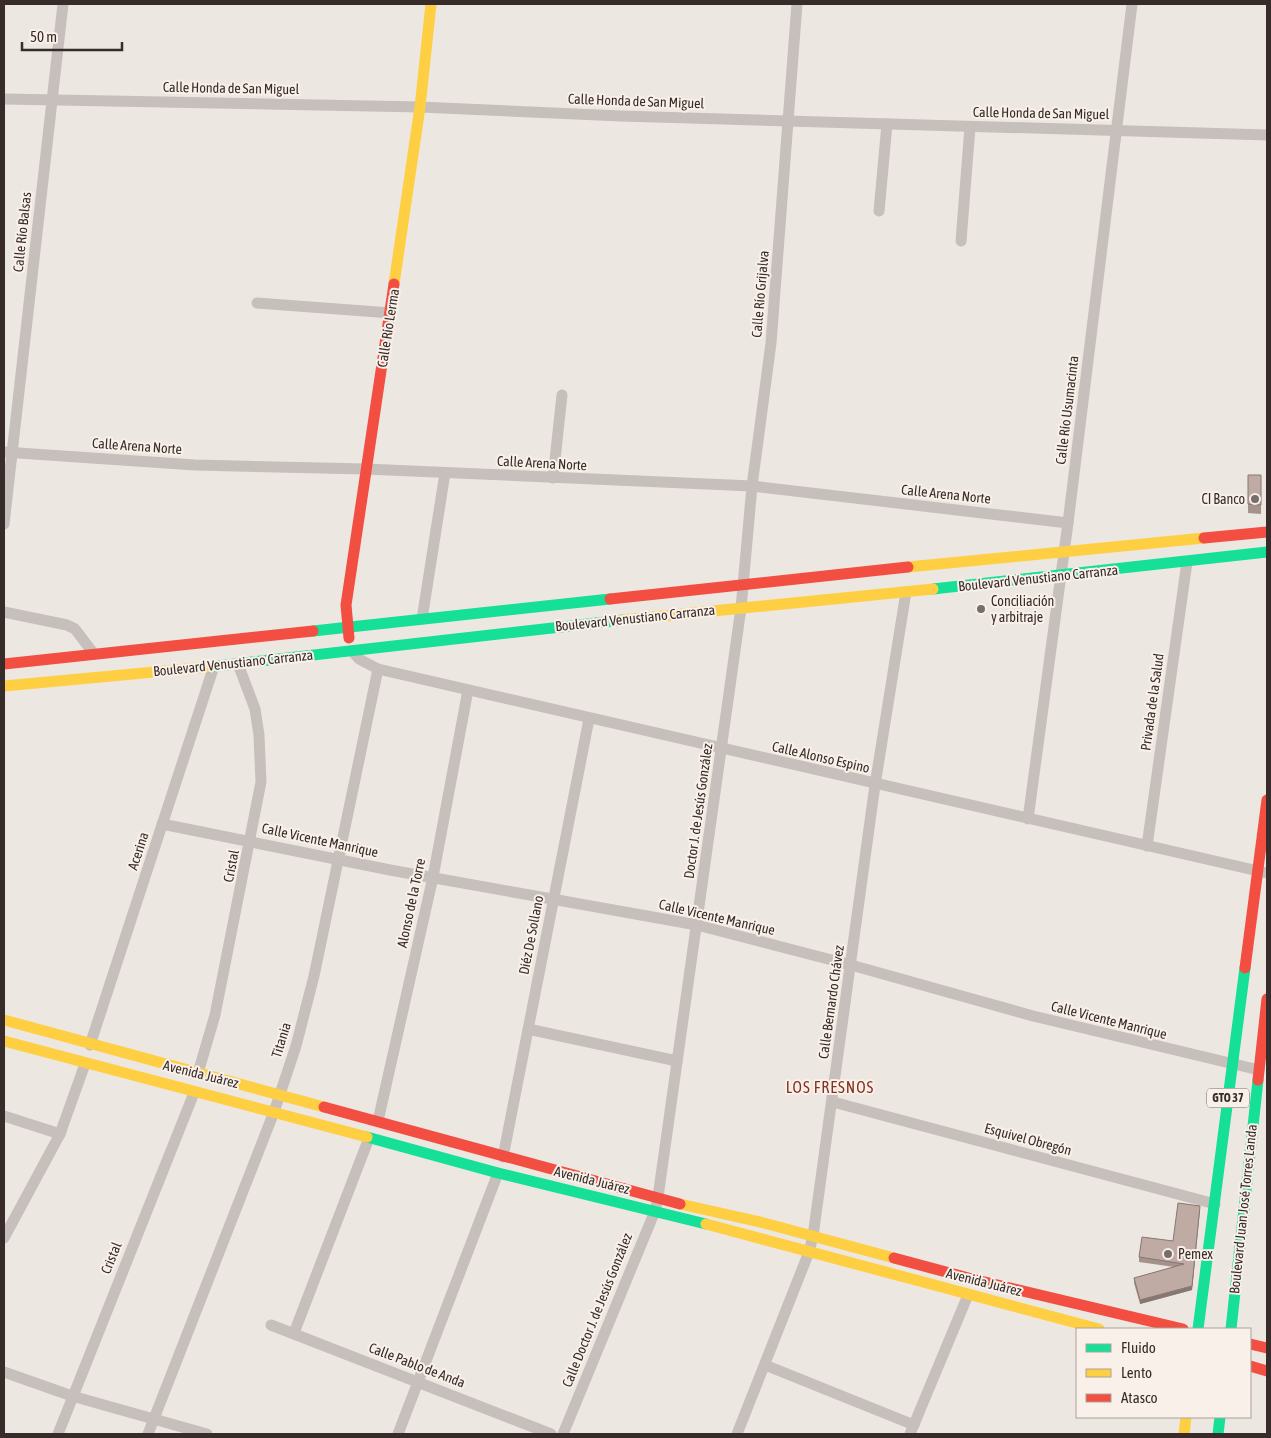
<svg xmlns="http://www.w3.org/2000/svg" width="1271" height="1438" font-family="'Asap Condensed',sans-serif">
  <rect width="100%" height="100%" fill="#ede7e2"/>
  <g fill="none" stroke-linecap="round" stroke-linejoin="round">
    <g stroke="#c6bfbb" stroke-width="11">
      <polyline points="4,99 420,107 621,116 1267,135"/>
      <polyline points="879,211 887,124"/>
      <polyline points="961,241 970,127"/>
      <polyline points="257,303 391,313"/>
      <polyline points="4,452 195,465 365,469 752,486 1068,523"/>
      <polyline points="553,478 562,395"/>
      <polyline points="4,524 63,4"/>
      <polyline points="4,612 67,625 75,629 94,654"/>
      <polyline points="422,619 445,473"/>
      <polyline points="352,651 359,659 378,669 1267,873"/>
      <polyline points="1028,819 1068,523 1132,4"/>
      <polyline points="162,824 390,870 697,925 851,965 1033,1016 1259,1070"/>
      <polyline points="1147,846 1187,562"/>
      <polyline points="528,1029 677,1061"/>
      <polyline points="90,1045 214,666"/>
      <polyline points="198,1073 215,1015 261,782 259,735 255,709 238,664"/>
      <polyline points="833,1102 1215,1204"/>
      <polyline points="4,1116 60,1134"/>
      <polyline points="378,1121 433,877 468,690"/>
      <polyline points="503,1157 589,719"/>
      <polyline points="4,1238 60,1134 85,1064"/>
      <polyline points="271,1325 551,1434"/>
      <polyline points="294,1333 369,1138"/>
      <polyline points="765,1365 914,1425"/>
      <polyline points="4,1372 72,1396 207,1434"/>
      <polyline points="58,1434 194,1093"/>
      <polyline points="148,1434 274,1112 296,1046 314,976 378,669"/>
      <polyline points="398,1434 498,1173"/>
      <polyline points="563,1434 655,1211 658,1197 741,608 752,486 771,343 797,4"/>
      <polyline points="737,1434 809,1252 813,1236 875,785 906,592"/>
      <polyline points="910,1434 968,1295"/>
    </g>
    <g stroke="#16e098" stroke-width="11">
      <polyline points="933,589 1267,552"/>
      <polyline points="313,631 610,599"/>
      <polyline points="208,667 623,620"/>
      <polyline points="367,1137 498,1173 706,1224"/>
      <polyline points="1198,1329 1245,968"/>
      <polyline points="1231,1329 1258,1080"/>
      <polyline points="1218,1434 1220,1417"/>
    </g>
    <g stroke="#ffcf43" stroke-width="11">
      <polyline points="394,284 420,107 431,4"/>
      <polyline points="908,567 1204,538"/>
      <polyline points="623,620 933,589"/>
      <polyline points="4,686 208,667"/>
      <polyline points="4,1020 324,1107"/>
      <polyline points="4,1041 367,1137"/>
      <polyline points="680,1204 764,1223 894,1258"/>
      <polyline points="706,1224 1099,1329"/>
      <polyline points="1184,1434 1186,1417"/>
    </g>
    <g stroke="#f24e42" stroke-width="11">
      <polyline points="1204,538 1267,532"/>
      <polyline points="610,599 908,567"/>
      <polyline points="349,638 346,605 394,284"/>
      <polyline points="4,664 313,631"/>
      <polyline points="1245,968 1267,800"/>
      <polyline points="1258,1080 1267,999"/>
      <polyline points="324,1107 680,1204"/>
      <polyline points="894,1258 972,1279 1183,1329"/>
      <polyline points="1250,1344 1267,1348"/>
      <polyline points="1250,1366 1267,1371"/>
    </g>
  </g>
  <g fill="#a5928d">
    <polygon points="1248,475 1261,475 1261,514 1248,513"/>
    <polygon points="1200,1210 1192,1290 1140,1304 1134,1283 1134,1278 1174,1267 1139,1262 1139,1257 1173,1241"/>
  </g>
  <polygon fill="#867773" points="1200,1206 1192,1290 1140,1304 1140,1300 1192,1286"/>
  <g fill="#c0aaa4" stroke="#867773">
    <polygon points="1248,475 1261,475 1261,505 1248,504"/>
    <polygon points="1178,1203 1200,1206 1192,1286 1140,1300 1134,1278 1184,1264 1139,1257 1142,1237 1173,1241"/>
  </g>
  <g fill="#776d6a" stroke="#f9f0e9" stroke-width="2">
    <circle cx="1255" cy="499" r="5"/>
    <circle cx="981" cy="609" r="5"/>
    <circle cx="1168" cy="1254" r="5"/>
  </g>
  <g text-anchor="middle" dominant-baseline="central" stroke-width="4" stroke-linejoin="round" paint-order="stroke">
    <rect fill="#f9f0e9" stroke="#716763" stroke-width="1" x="1207" y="1088.5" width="42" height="19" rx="4"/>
    <g font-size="12" font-weight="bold" fill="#372c29">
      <text x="1228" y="1098">GTO 37</text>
    </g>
    <g font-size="14" fill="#372c29" stroke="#f9f0e9">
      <text transform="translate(231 88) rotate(1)">Calle Honda de San Miguel</text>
      <text transform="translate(636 101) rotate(2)">Calle Honda de San Miguel</text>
      <text transform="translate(1041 113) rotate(1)">Calle Honda de San Miguel</text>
      <text transform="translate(22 232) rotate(-84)">Calle Río Balsas</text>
      <text transform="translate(760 294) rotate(-85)">Calle Río Grijalva</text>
      <text transform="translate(388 328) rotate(-81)">Calle Río Lerma</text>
      <text transform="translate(1067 410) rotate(-83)">Calle Río Usumacinta</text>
      <text transform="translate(137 446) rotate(4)">Calle Arena Norte</text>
      <text transform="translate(542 463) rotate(3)">Calle Arena Norte</text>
      <text transform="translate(946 494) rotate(6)">Calle Arena Norte</text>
      <text transform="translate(1038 578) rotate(-6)">Boulevard Venustiano Carranza</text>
      <text transform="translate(635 618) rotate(-6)">Boulevard Venustiano Carranza</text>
      <text transform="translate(233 663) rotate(-6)">Boulevard Venustiano Carranza</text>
      <text transform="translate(1152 702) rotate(-82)">Privada de la Salud</text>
      <text transform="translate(821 757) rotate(13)">Calle Alonso Espino</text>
      <text transform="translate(698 811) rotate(-82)">Doctor J. de Jesús González</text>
      <text transform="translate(320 840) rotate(12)">Calle Vicente Manrique</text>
      <text transform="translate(138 851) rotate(-72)">Acerina</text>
      <text transform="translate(231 866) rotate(-79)">Cristal</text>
      <text transform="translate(411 903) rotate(-78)">Alonso de la Torre</text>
      <text transform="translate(717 917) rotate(13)">Calle Vicente Manrique</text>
      <text transform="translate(531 935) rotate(-79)">Diéz De Sollano</text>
      <text transform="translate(831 1002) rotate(-82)">Calle Bernardo Chávez</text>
      <text transform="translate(1109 1020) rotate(14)">Calle Vicente Manrique</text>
      <text transform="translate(281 1040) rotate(-73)">Titania</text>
      <text transform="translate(201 1074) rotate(14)">Avenida Juárez</text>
      <text transform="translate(1028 1139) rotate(15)">Esquivel Obregón</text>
      <text transform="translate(592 1180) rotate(14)">Avenida Juárez</text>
      <text transform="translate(1243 1209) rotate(-84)">Boulevard Juan José Torres Landa</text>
      <text transform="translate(111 1258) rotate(-68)">Cristal</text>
      <text transform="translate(984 1282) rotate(14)">Avenida Juárez</text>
      <text transform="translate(597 1310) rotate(-68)">Calle Doctor J. de Jesús González</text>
      <text transform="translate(417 1365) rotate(21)">Calle Pablo de Anda</text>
    </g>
    <g font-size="14" fill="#372c29" stroke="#f9f0e9" text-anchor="start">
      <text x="1245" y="499" text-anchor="end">CI Banco</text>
      <text x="991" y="601">Conciliación<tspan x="991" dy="16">y arbitraje</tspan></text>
      <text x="1178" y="1254">Pemex</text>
    </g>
    <g font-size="16" letter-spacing="1" fill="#843223" stroke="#f9f0e9">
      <text x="830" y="1087">LOS FRESNOS</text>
    </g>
  </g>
  <rect width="1271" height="1438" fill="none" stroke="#372c29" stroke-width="10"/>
  <rect x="1076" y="1328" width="175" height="90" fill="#f9f0e9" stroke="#aba29c"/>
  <rect x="1086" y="1344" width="25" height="8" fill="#16e098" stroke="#aba29c"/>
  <text x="1121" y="1353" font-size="15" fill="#372c29">Fluido</text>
  <rect x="1086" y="1369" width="25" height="8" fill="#ffcf43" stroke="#aba29c"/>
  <text x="1121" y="1378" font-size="15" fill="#372c29">Lento</text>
  <rect x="1086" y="1394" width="25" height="8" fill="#f24e42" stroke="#aba29c"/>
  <text x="1121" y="1403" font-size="15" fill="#372c29">Atasco</text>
  <path d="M22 42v8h100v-8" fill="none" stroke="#372c29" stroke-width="2.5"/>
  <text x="30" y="42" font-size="15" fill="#372c29" stroke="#f9f0e9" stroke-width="4" paint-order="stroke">50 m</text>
</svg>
